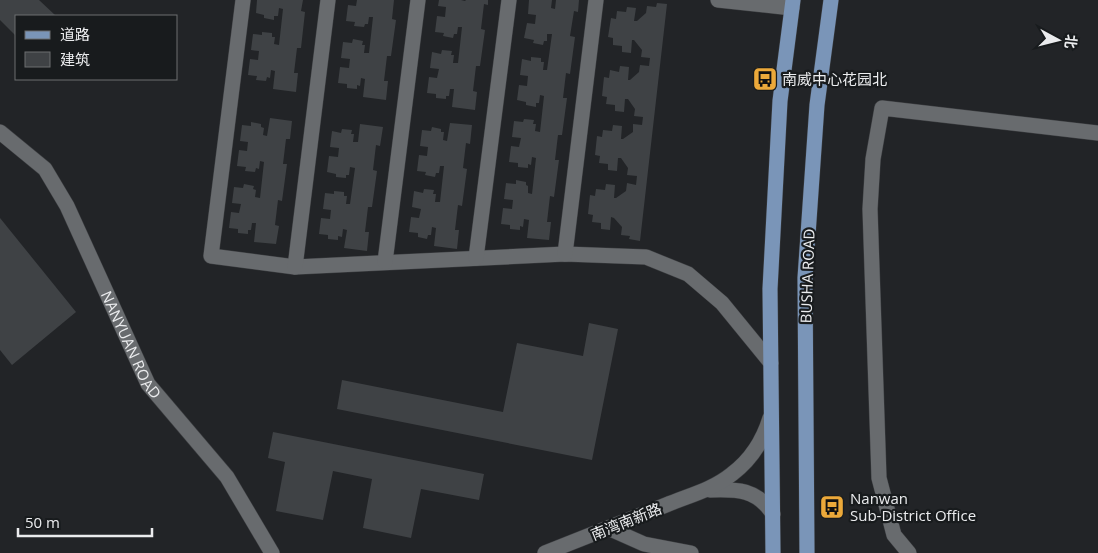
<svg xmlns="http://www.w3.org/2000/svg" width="1098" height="553" font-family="'Open Sans','Noto Sans SC',sans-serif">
  <rect width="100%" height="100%" fill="#222427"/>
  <g fill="#3f4245">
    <polygon points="0,0 39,0 56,16 16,16 16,36 0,20"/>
    <polygon points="257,0 303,0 301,11 305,12 301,48 297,48 294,73 298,73 296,92 273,89 275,71 271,70 270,78 267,77 266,81 256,80 257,76 248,75 250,59 258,60 259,51 251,50 253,34 262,35 262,32 272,33 272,37 275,37 274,44 279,45 283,9 279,8 278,16 274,16 274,20 264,18 264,15 256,13"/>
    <polygon points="357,0 394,0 392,19 396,20 391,56 387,56 384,81 388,81 386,100 363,97 365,79 361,78 360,86 357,85 357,89 347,88 347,84 338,83 340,67 349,68 350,59 341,58 343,42 352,43 353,39 363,41 362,45 365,45 364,53 369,53 373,17 369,17 368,24 365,24 364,27 354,26 355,22 346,21 348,5 356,6"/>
    <polygon points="439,0 461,0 465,1 466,0 488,0 488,5 484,4 481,29 485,30 480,66 476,66 473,91 477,92 475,110 452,107 454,89 450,89 449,96 446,96 446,99 436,98 436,94 427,93 429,77 437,78 439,69 430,68 432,52 441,54 442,50 452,51 451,55 454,55 453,63 458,63 462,27 458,27 457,34 454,34 453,38 443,36 444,33 435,32 437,16 445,17 446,7 438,6"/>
    <polygon points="529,0 552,0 551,8 555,9 556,0 579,0 578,12 574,11 570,36 575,37 570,74 566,73 563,98 567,98 562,135 558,135 555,160 559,160 554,197 550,196 547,222 551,222 549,240 527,238 529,220 524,219 523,227 520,226 520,230 510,229 510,225 501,224 503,208 512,209 513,200 504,199 506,183 516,184 516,180 526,182 526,185 528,186 528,193 532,194 536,158 532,157 531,165 528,164 528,168 518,167 518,163 509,162 511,146 519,147 521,138 512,137 514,121 523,122 524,119 534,120 533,124 536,124 535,131 540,132 544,96 540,95 539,103 536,103 536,107 526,105 526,102 517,100 519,85 527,86 528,76 520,75 522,59 531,61 531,57 541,58 541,62 544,62 543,70 547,70 552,34 547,34 547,41 544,41 543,45 533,43 534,40 524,38 527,23 535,24 536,15 528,14"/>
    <polygon points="657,3 667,4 640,241 629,239 630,236 621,235 622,227 614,218 611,217 610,230 601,229 601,223 592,222 593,215 588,214 590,195 595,196 596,189 605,190 606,184 615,185 614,198 616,198 626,191 627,183 636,185 637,176 627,175 628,168 621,158 618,158 617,171 608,170 608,164 599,163 600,156 595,155 597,136 602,137 603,130 612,131 613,125 622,126 621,139 623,139 633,132 633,124 642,125 643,117 634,116 635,109 628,99 625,99 624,112 615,111 615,105 606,104 607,97 602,96 604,77 609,78 610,70 619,72 620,66 629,67 628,80 630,80 639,72 640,65 649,66 650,58 641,57 642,50 634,40 632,40 631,53 622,52 622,46 613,45 613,38 608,37 611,18 616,19 617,11 626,12 627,7 636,8 634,21 637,21 646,13 647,6 656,7"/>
    <polygon points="270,118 292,121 290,139 286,139 283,164 287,164 282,201 278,200 275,225 279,226 276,244 254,242 256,223 252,223 251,230 248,230 248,234 238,233 238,229 229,228 231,212 239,213 241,204 232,203 234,187 243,188 244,184 254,186 253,189 256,190 255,197 260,198 264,162 260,161 259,169 256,168 255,172 245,171 246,167 237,166 239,150 247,151 248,142 240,141 242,125 251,126 251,122 261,124 261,127 264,128 263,135 267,136"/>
    <polygon points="450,123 472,125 470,144 466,143 463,168 467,169 462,206 458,205 455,230 459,230 457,249 434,246 436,228 432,227 431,235 428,235 427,239 418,237 418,233 409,232 411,217 419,218 421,209 412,207 414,191 423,193 424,189 434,190 433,194 436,194 435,202 440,202 444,166 440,166 439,173 436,173 435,177 425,175 426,172 417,171 419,155 427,156 428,147 420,146 422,130 431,131 432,127 441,129 441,132 444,132 443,140 447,141"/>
    <polygon points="360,124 383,127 380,146 376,145 373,170 377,171 372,207 368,207 365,232 369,232 367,251 344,248 347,230 343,229 342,237 338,236 338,240 328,239 328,235 319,234 321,218 330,219 331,210 323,209 325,193 334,194 334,191 344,192 344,196 347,196 346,204 350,204 355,168 350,167 349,175 346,175 346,178 336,177 336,174 327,172 329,156 338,157 339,148 330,147 332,131 341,133 342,129 352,130 351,134 354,134 353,142 358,142"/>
    <polygon points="0,218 76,312 12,365 0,350"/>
    <polygon points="589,323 618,329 592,460 337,409 342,380 503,412 517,343 583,356"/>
    <polygon points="273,432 484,474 479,500 421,489 411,538 363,528 372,479 333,471 323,520 276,511 285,462 268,458"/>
  </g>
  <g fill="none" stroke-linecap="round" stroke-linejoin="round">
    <defs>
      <g id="minor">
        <polyline points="243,0 211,256 295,267 565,254 646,257 688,274 722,303 771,363"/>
        <polyline points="718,0 792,8"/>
        <path id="s1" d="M0 132 45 169 67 206 148 384 227 477 272 553"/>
        <polyline points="565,254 596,0"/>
        <polyline points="476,258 509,0"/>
        <polyline points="385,262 418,0"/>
        <polyline points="295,267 328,0"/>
        <path d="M710 490C737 489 757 489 773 514"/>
        <polyline points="608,528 644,544 691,553"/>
        <path d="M545 553C585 537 626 521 666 505 690 495 712 490 732 474 752 459 763 441 770 418"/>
        <polyline points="909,553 894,535 879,478 870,209 873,159 882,108 1098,133"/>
      </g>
      <g id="major">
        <polyline points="773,553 770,289 780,101 793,0"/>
        <polyline points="807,553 805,278 817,105 831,0"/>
      </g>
    </defs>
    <use href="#minor" stroke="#3c3e41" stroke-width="16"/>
    <use href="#major" stroke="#3c3e41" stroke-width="16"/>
    <use href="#minor" stroke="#686b6e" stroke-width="15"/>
    <use href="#major" stroke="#7a95b8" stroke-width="15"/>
  </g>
  <defs>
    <symbol id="bus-square" viewBox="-11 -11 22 22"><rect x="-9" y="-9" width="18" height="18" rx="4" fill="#eca93a" stroke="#181b1d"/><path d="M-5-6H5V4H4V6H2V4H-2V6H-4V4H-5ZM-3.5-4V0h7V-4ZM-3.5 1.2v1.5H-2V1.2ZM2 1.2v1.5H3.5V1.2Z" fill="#111"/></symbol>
  </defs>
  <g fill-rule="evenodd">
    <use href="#bus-square" x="751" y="65" width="28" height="28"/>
    <use href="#bus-square" x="818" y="493" width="28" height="28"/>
  </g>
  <g text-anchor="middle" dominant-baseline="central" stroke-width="4.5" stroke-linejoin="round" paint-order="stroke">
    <g font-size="15" fill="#ebecee" stroke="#181b1d" text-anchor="start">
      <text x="782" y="79">南威中心花园北</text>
      <text x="850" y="498">Nanwan<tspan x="850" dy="17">Sub-District Office</tspan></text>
    </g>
    <g font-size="15" fill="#ebecee" stroke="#181b1d">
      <text transform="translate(807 276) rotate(-88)">BUSHA ROAD</text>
      <text stroke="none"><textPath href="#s1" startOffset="254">NANYUAN ROAD</textPath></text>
      <text transform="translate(626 521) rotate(-22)">南湾南新路</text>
    </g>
  </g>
  <rect x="15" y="15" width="162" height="65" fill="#181b1d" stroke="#6c6f71"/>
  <rect x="25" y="31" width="25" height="8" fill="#7a95b8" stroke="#6c6f71"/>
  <text x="60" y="40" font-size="15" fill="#ebecee">道路</text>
  <rect x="25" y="52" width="25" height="15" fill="#3f4245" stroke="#6c6f71"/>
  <text x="60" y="65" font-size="15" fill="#ebecee">建筑</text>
  <g transform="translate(1058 40) rotate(97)" stroke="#181b1d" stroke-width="4" paint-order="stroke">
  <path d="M0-4L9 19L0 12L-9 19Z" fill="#ebecee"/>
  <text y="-8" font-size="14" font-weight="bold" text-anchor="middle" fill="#ebecee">北</text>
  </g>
  <path d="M18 528v8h134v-8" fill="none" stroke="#ebecee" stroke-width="2.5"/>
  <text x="25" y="528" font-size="15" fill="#ebecee" stroke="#181b1d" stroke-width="4" paint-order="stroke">50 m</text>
</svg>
